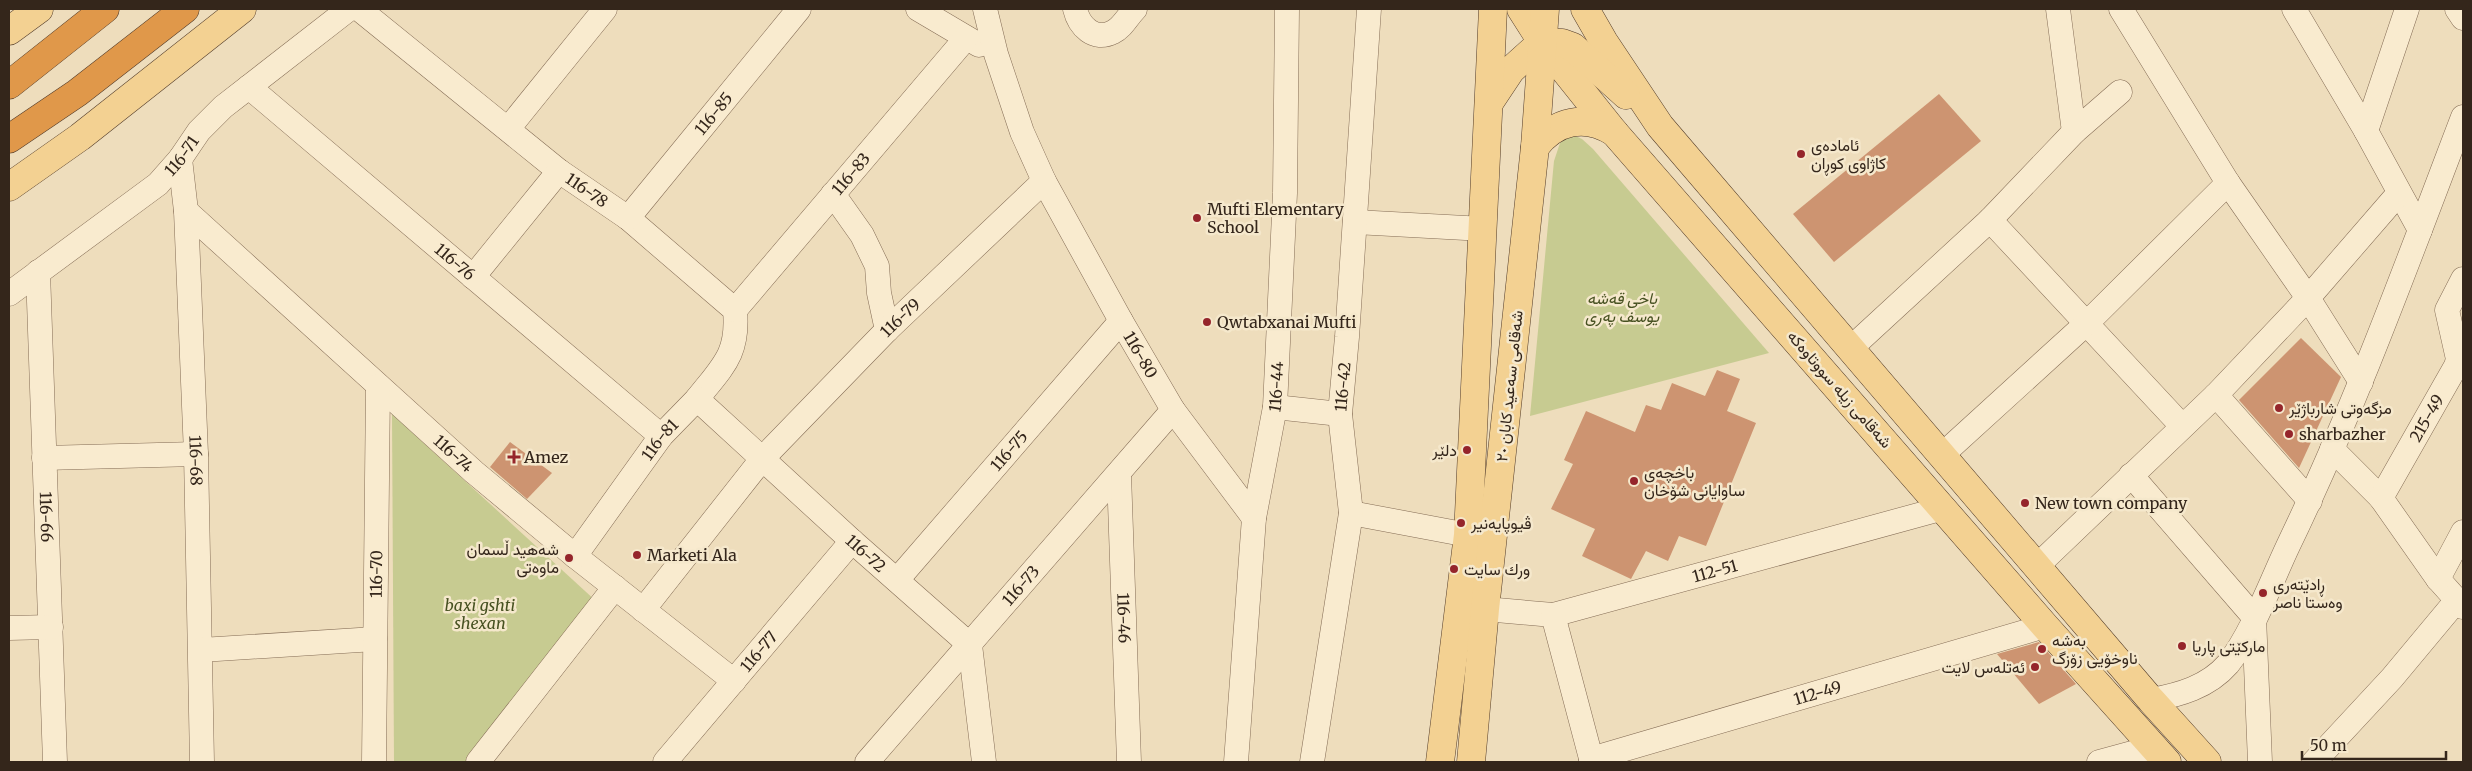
<svg xmlns="http://www.w3.org/2000/svg" width="2472" height="771" font-family="Merriweather,Vazirmatn,serif">
  <rect width="100%" height="100%" fill="#eeddbc"/>
  <g fill="#c7cb91">
    <polygon points="1571,134 1582,139 1593,149 1769,353 1530,416 1554,161 1560,143"/>
    <polygon points="392,414 597,602 477,762 394,762"/>
  </g>
  <g fill="#cd9471">
    <polygon points="1939,94 1981,141 1834,262 1793,214"/>
    <polygon points="2301,338 2341,377 2299,468 2239,400"/>
    <polygon points="1717,370 1740,379 1727,411 1756,423 1706,546 1679,536 1668,561 1646,551 1631,579 1582,556 1595,529 1551,509 1573,464 1564,460 1586,411 1635,432 1646,405 1661,410 1672,383 1705,396"/>
    <polygon points="510,442 552,473 527,499 490,467"/>
    <polygon points="2039,642 2076,684 2039,704 1997,654"/>
  </g>
  <g fill="none" stroke-linecap="round" stroke-linejoin="round">
    <defs>
      <g id="minor">
        <path id="s1" d="M359 9 559 171 628 218 735 310C739 354 723 366 697 399"/>
        <polyline points="918,9 979,45"/>
        <path id="s2" d="M985 9 996 54 1022 132 1044 181 1121 321 1173 410 1254 518"/>
        <path d="M1075 9C1079 26 1094 42 1113 32 1122 28 1128 16 1135 9"/>
        <polyline points="2058,9 2074,132"/>
        <polyline points="2121,9 2228,183 2308,298 2361,382"/>
        <polyline points="2294,9 2366,131 2420,230"/>
        <polyline points="2457,9 2463,18"/>
        <path id="s3" d="M249 87 661 436"/>
        <polyline points="508,129 605,9"/>
        <polyline points="2366,131 2407,9"/>
        <path id="s4" d="M180 159 186 211 196 454 202 762"/>
        <polyline points="833,194 862,235 877,266 879,293 887,330"/>
        <path id="s5" d="M186 211 474 472 575 556 734 681"/>
        <path id="s6" d="M628 218 799 9"/>
        <polyline points="1990,220 2182,426"/>
        <polyline points="1355,222 1484,229"/>
        <path id="s7" d="M38 272 55 762"/>
        <polyline points="473,277 559,171"/>
        <path id="s8" d="M9 294 158 184 180 159 199 131 223 107 349 9"/>
        <path id="s9" d="M735 310 966 38"/>
        <polyline points="1851,348 1990,220 2074,132 2120,92"/>
        <polyline points="2216,395 2310,501"/>
        <polyline points="1275,407 1340,414"/>
        <polyline points="2332,449 2381,498 2438,579 2463,607"/>
        <polyline points="1942,455 2088,322 2228,183"/>
        <polyline points="44,458 196,454"/>
        <path id="s10" d="M1119 474 1129 762"/>
        <polyline points="2131,475 2254,617 2260,762"/>
        <path id="s11" d="M2381 498 2456 366 2458 359 2447 310 2463 279"/>
        <polyline points="1351,513 1468,535"/>
        <path id="s12" d="M575 556 661 436 697 399 852 541 970 645 984 762"/>
        <polyline points="2037,566 2216,395 2308,298 2399,193"/>
        <polyline points="2438,579 2463,532"/>
        <path id="s13" d="M897 580 1121 321"/>
        <path id="s14" d="M1485 609 1553 615 1944 508"/>
        <path id="s15" d="M643 610 762 459 887 330 1044 181"/>
        <polyline points="1553,615 1592,762"/>
        <polyline points="9,628 51,627"/>
        <polyline points="201,650 375,639"/>
        <path d="M2151 700C2179 695 2208 687 2228 664 2252 634 2271 582 2288 546 2355 407 2408 261 2463 117"/>
        <path id="s16" d="M1591 759 2045 626"/>
        <path id="s17" d="M374 762 378 386"/>
        <polyline points="478,762 615,587"/>
        <path id="s18" d="M665 762 852 541"/>
        <path id="s19" d="M867 762 1173 410"/>
        <path id="s20" d="M1236 762 1254 518 1275 407 1285 193 1287 9"/>
        <path id="s21" d="M1312 762 1351 513 1340 414 1347 337 1369 9"/>
        <polyline points="2099,762 2154,747"/>
        <polyline points="2314,762 2392,678 2457,600"/>
      </g>
      <g id="major">
        <polyline points="1521,9 1542,42 1614,132 2045,626 2167,762"/>
        <polyline points="1585,9 1604,42 1660,126 2151,700 2207,762"/>
        <polyline points="9,31 39,9"/>
        <polyline points="1489,103 1511,70 1542,42 1562,43 1573,47 1626,95"/>
        <path d="M1535 147C1556 120 1585 114 1614 132"/>
        <polyline points="9,187 80,137 242,9"/>
        <polyline points="1440,762 1468,535 1493,9"/>
        <polyline points="1471,762 1485,609 1535,147 1545,9"/>
      </g>
      <g id="highway">
        <polyline points="9,85 105,9"/>
        <polyline points="9,139 77,93 185,9"/>
      </g>
    </defs>
    <use href="#minor" stroke="#856d56" stroke-width="25"/>
    <use href="#major" stroke="#533c2a" stroke-width="29"/>
    <use href="#highway" stroke="#533c2a" stroke-width="29"/>
    <use href="#minor" stroke="#f9ebcf" stroke-width="24"/>
    <use href="#major" stroke="#f3d192" stroke-width="28"/>
    <use href="#highway" stroke="#e0984a" stroke-width="28"/>
  </g>
  <g fill="#95252b" stroke="#f5e8cc" stroke-width="2">
    <circle cx="1801" cy="154" r="5"/>
    <circle cx="1197" cy="218" r="5"/>
    <circle cx="1207" cy="322" r="5"/>
    <circle cx="2279" cy="408" r="5"/>
    <circle cx="2289" cy="434" r="5"/>
    <circle cx="1467" cy="450" r="5"/>
    <path d="M511.5 449.5h5v5h5v5h-5v5h-5v-5h-5v-5h5z"/>
    <circle cx="1634" cy="481" r="5"/>
    <circle cx="2025" cy="503" r="5"/>
    <circle cx="1461" cy="523" r="5"/>
    <circle cx="637" cy="555" r="5"/>
    <circle cx="569" cy="558" r="5"/>
    <circle cx="1454" cy="569" r="5"/>
    <circle cx="2263" cy="593" r="5"/>
    <circle cx="2182" cy="646" r="5"/>
    <circle cx="2042" cy="649" r="5"/>
    <circle cx="2035" cy="667" r="5"/>
  </g>
  <g text-anchor="middle" dominant-baseline="central" stroke-width="5" stroke-linejoin="round" paint-order="stroke">
    <g font-size="16" fill="#34261b" stroke="#f5e8cc">
      <text stroke="none"><textPath href="#s6" startOffset="135">116-85</textPath></text>
      <text stroke="none"><textPath href="#s8" startOffset="222">116-71</textPath></text>
      <text stroke="none"><textPath href="#s9" startOffset="179">116-83</textPath></text>
      <text stroke="none"><textPath href="#s1" startOffset="291">116-78</textPath></text>
      <text stroke="none"><textPath href="#s3" startOffset="270">116-76</textPath></text>
      <text stroke="none"><textPath href="#s15" startOffset="390">116-79</textPath></text>
      <text stroke="none"><textPath href="#s2" startOffset="381">116-80</textPath></text>
      <text transform="translate(1509 386) rotate(-84)">شەقامی سەعید کابان ٢٠</text>
      <text stroke="none"><textPath href="#s20" startOffset="378">116-44</textPath></text>
      <text stroke="none"><textPath href="#s21" startOffset="379">116-42</textPath></text>
      <text transform="translate(1840 389) rotate(49)">شەقامی زیلە سووتاوەکە</text>
      <text stroke="none"><textPath href="#s11" startOffset="92">215-49</textPath></text>
      <text stroke="none"><textPath href="#s12" startOffset="144">116-81</textPath></text>
      <text stroke="none"><textPath href="#s13" startOffset="171">116-75</textPath></text>
      <text stroke="none"><textPath href="#s5" startOffset="361">116-74</textPath></text>
      <text stroke="none"><textPath href="#s4" startOffset="302">116-68</textPath></text>
      <text stroke="none"><textPath href="#s7" startOffset="245">116-66</textPath></text>
      <text stroke="none"><textPath href="#s12" startOffset="428">116-72</textPath></text>
      <text stroke="none"><textPath href="#s14" startOffset="236">112-51</textPath></text>
      <text stroke="none"><textPath href="#s17" startOffset="188">116-70</textPath></text>
      <text stroke="none"><textPath href="#s19" startOffset="234">116-73</textPath></text>
      <text stroke="none"><textPath href="#s10" startOffset="144">116-46</textPath></text>
      <text stroke="none"><textPath href="#s18" startOffset="145">116-77</textPath></text>
      <text stroke="none"><textPath href="#s16" startOffset="236">112-49</textPath></text>
    </g>
    <g font-size="16" fill="#34261b" stroke="#f5e8cc" text-anchor="start">
      <text x="1811" y="145">ئامادەی<tspan x="1811" dy="18">کاژاوی کوڕان</tspan></text>
      <text x="1207" y="209">Mufti Elementary<tspan x="1207" dy="18">School</tspan></text>
      <text x="1217" y="322">Qwtabxanai Mufti</text>
      <text x="2289" y="408">مزگەوتی شارباژێر</text>
      <text x="2299" y="434">sharbazher</text>
      <text x="1457" y="450" text-anchor="end">دلێر</text>
      <text x="524" y="457">Amez</text>
      <text x="1644" y="472">باخچەی<tspan x="1644" dy="18">ساوایانی شۆخان</tspan></text>
      <text x="2035" y="503">New town company</text>
      <text x="1471" y="523">ڤیوپایەنیر</text>
      <text x="559" y="549" text-anchor="end">شەھید ڵسمان<tspan x="559" dy="18">ماوەتی</tspan></text>
      <text x="647" y="555">Marketi Ala</text>
      <text x="1464" y="569">ورك سايت</text>
      <text x="2273" y="584">ڕادێتەری<tspan x="2273" dy="18">وەستا ناصر</tspan></text>
      <text x="2052" y="640">بەشە<tspan x="2052" dy="18">ناوخۆیی زۆزگ</tspan></text>
      <text x="2192" y="646">مارکێتی پاریا</text>
      <text x="2025" y="667" text-anchor="end">ئەتلەس لایت</text>
    </g>
    <g font-size="16" font-style="italic" fill="#475121" stroke="#f5e8cc">
      <text x="1622" y="298">باخی قەشە<tspan x="1622" dy="18">یوسف پەری</tspan></text>
      <text x="480" y="605">baxi gshti<tspan x="480" dy="18">shexan</tspan></text>
    </g>
  </g>
  <rect width="2472" height="771" fill="none" stroke="#34261b" stroke-width="20"/>
  <path d="M2302 751v8h144v-8" fill="none" stroke="#34261b" stroke-width="2.5"/>
  <text x="2310" y="751" font-size="15" fill="#34261b" stroke="#f5e8cc" stroke-width="4" paint-order="stroke">50 m</text>
</svg>
